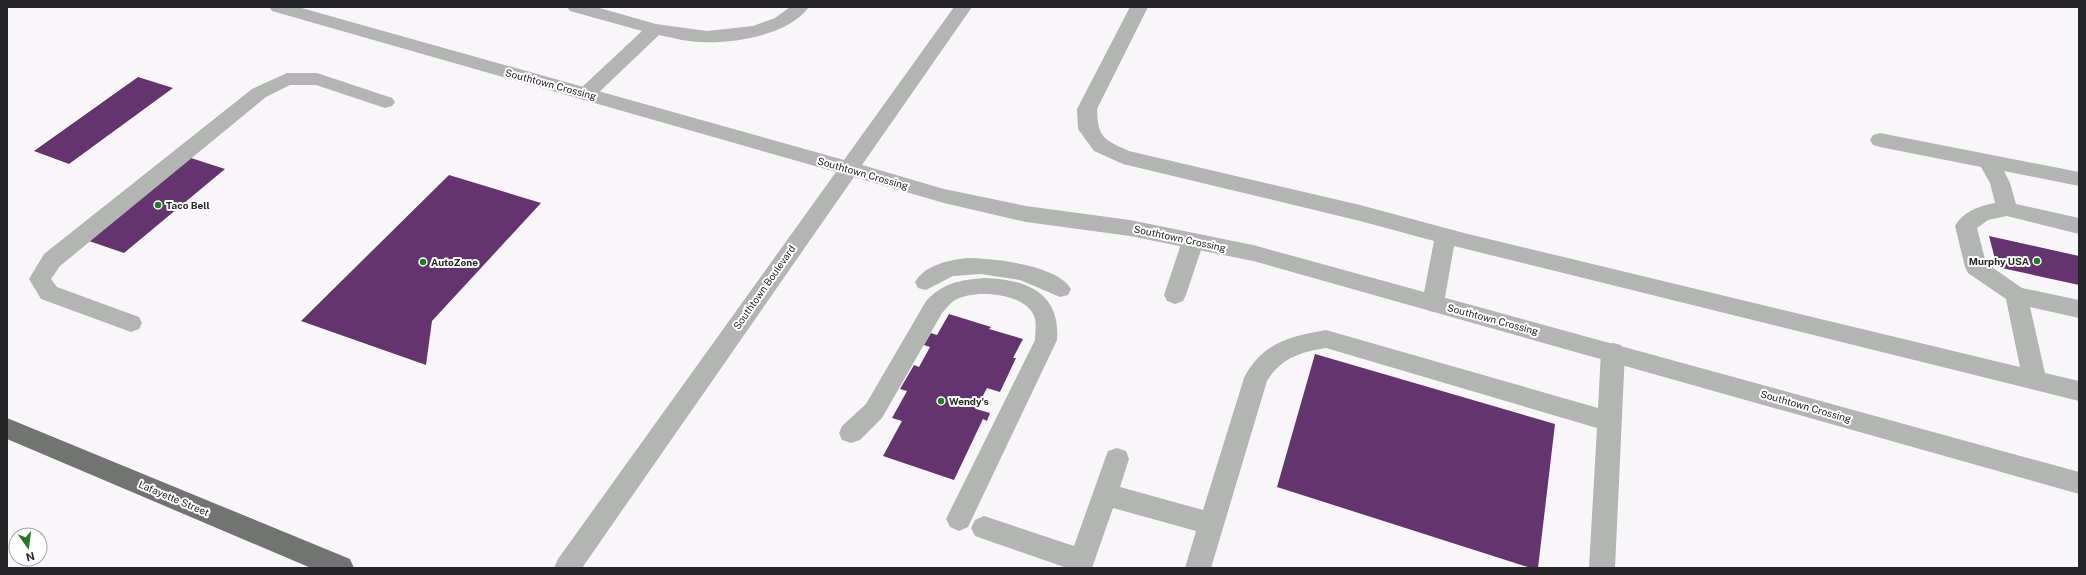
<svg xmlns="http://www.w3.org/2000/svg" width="2086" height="575" font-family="'Public Sans',sans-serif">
  <rect width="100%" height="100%" fill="#f9f6fa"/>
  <g fill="#64346e">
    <polygon points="138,77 173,88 69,164 34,151"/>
    <polygon points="191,158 225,169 124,253 89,241"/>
    <polygon points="449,175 541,203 432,321 426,365 301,321"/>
    <polygon points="1989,236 2079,256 2079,285 1997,267"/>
    <polygon points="949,314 991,327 989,329 1023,339 1013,358 1016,358 1000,392 987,388 976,409 990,413 987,421 983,419 954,480 883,456 902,421 892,418 907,391 900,389 914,365 919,367 930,347 924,345 931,333 937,335"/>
    <polygon points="1315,354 1555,424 1538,568 1531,568 1277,487"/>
  </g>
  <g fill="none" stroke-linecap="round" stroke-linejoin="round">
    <g fill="#b3b5b3" fill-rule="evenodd">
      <path d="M567 7H596L656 24 707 31 753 26 775 18 790 7H809C789 35 733 44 701 42 687 42 673 38 659 35L594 97 587 99 580 97 578 93 580 89 642 31 570 11Z"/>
      <path d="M1130 7H1148L1097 109C1098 138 1103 139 1129 151L1360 205 1464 233 2020 367 2006 299 1968 273 1965 267 1955 226C1964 211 1979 206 1995 203L1990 183 1981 167 1880 147 1873 145 1870 140 1873 135 1880 133 2079 172V186L2004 171 2010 183 2016 204 2079 218V234L2007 216 1988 220 1977 228 1986 263 2022 288 2079 300V318L2030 307 2045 373 2079 381V401L1454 246 1444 303 1441 309 1433 312 1425 309 1422 303 1434 241 1360 221 1123 164 1094 151 1078 129 1077 109Z"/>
      <polygon points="287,73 317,73 392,98 395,102 392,106 385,108 316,85 290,85 266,97 60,266 51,279 57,287 139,317 142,323 139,329 131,332 41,299 29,279 44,254 252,89"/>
      <polygon points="1193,233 1201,235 1204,241 1186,295 1183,301 1175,304 1167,301 1164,295 1182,241 1185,235"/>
      <path d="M967 258C992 258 1058 265 1071 289L1068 295 1060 297 1020 280 981 274 953 276 926 290 918 288 915 282C925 265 949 260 967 258Z"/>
      <path d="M984 278C1025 279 1061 292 1057 340L968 527 959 531 950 527 946 519 1035 340C1035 332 1037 323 1034 316 1024 292 974 289 955 300 950 303 946 309 942 313L882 418 860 440 851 443 842 440 839 433 842 426 866 404 926 301C943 283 960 280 984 278Z"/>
      <path d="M1326 330 1598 408 1601 352 1605 345 1613 343 1621 345 1625 352 1615 568H1589L1597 428 1326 348C1301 352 1281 358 1267 381L1211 568H1185L1196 531 1113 508 1092 568H1067L975 536 971 528 975 520 984 516 1074 546 1105 459 1108 451 1117 448 1126 451 1129 459 1120 487 1203 510 1244 378C1262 343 1290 336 1326 330Z"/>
    </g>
    <polygon fill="#b3b5b3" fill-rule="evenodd" points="269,7 298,7 844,160 954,7 972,7 862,165 944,189 1026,206 1130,220 1253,245 2079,472 2079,494 1253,261 1130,236 1026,222 944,203 854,177 582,568 554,568 558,559 836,172 272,11"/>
    <polygon fill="#717471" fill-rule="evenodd" points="7,418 350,559 354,568 311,568 7,439"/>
  </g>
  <g fill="#247925" stroke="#fff" stroke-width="1.5">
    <circle cx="158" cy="205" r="4"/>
    <circle cx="2037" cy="261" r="4"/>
    <circle cx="423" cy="262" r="4"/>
    <circle cx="941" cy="401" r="4"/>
  </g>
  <g text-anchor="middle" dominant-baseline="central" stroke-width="4" stroke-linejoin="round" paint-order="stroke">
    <g font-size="10" fill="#252426" stroke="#fff">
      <text transform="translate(551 84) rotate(15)">Southtown Crossing</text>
      <text transform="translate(863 173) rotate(16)">Southtown Crossing</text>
      <text transform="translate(1180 238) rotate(12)">Southtown Crossing</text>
      <text transform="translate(764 287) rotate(-55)">Southtown Boulevard</text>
      <text transform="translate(1493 319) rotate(15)">Southtown Crossing</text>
      <text transform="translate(1806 406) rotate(16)">Southtown Crossing</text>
      <text transform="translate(174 498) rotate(23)">Lafayette Street</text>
    </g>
    <g font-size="10" font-weight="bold" fill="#252426" stroke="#fff" text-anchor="start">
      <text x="166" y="205">Taco Bell</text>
      <text x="2029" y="261" text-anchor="end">Murphy USA</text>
      <text x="431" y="262">AutoZone</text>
      <text x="949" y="401">Wendy's</text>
    </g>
  </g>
  <rect width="2086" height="575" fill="none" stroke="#252426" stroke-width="16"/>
  <g transform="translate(28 547) rotate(166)"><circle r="19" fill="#ffffff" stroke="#a8a7a8"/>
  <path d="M0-3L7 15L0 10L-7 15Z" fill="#247925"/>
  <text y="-6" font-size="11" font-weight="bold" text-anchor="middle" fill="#252426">N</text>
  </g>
</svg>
